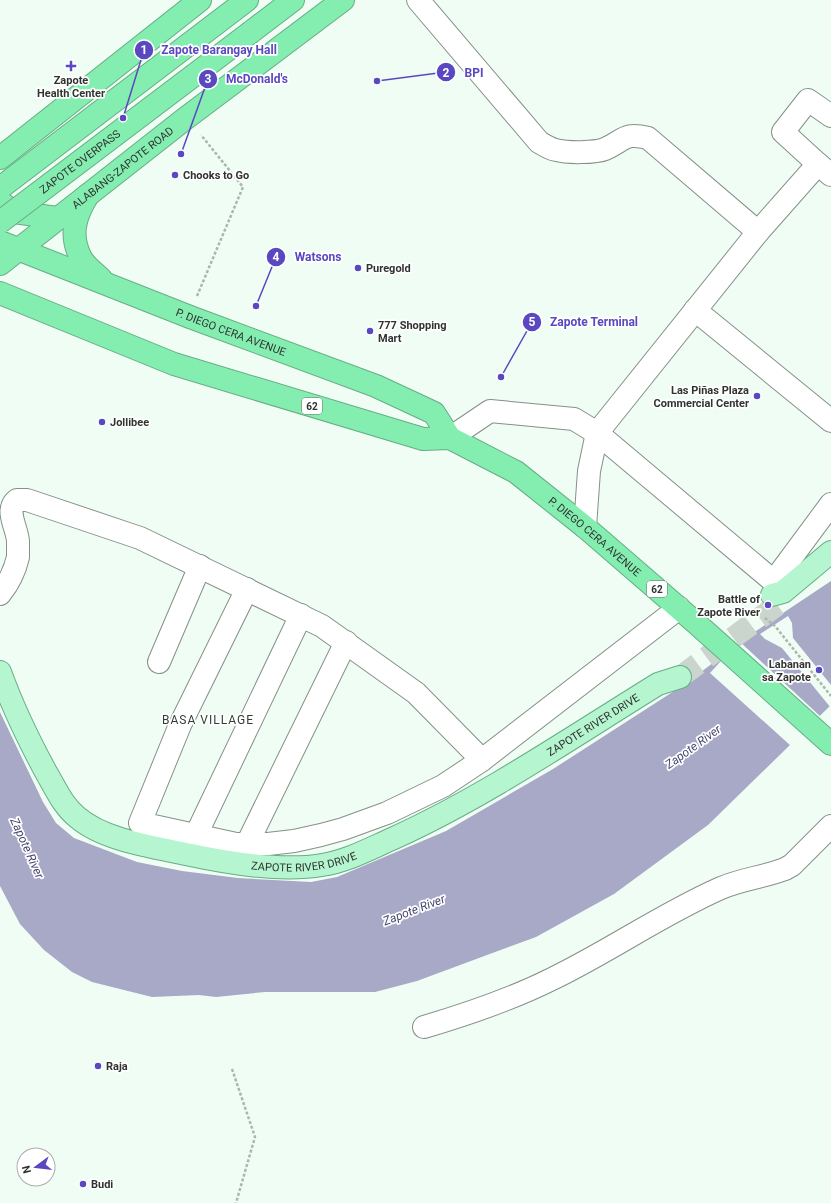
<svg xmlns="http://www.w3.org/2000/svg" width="831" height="1203" font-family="Roboto,sans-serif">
  <rect width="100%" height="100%" fill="#f0fdf4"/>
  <polygon fill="#a8a9c7" points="831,581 831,705 708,825 614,894 536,937 417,981 375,992 265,992 216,997 199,995 152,997 92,982 72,972 44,950 20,924 0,886 0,712 43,802 56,823 74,838 137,862 182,871 238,878 311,882 337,877 446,831 553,769 685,684 750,635"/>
  <g fill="#f0fdf4">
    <polygon points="788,616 792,623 793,638 831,685 831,708 782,648 765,639 760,634"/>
    <polygon points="739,641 821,717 791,746 710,673"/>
  </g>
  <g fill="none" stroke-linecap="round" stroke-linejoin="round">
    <polyline stroke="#cad5cd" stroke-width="22" stroke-dasharray="22 11" stroke-linecap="butt" points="680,677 780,603"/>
    <defs>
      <g id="minor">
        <path d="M418 0 539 142C544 145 550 149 556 150 567 153 595 153 605 149 625 140 624 132 648 138L758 232"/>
        <polyline points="818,164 783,132 808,100 831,116"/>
        <polyline points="695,310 831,421"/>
        <polyline points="450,438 490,411 574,419 597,433 784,590"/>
        <polyline points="585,527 589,471 597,433 758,232 818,164 831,175"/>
        <polyline points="774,581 831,504"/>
        <polyline points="247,589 180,725 140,823 236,844 268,844 294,841 321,835 343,829 387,813 443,786 482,760 679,608"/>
        <path d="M0 594C8 584 15 570 18 557 18 553 18 546 18 542 18 529 4 510 17 500H27L140 538 322 626 416 693 482 760"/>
        <polyline points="159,662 200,566"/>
        <polyline points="196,835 301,615"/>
        <polyline points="247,844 346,642"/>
        <path d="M424 1027C468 1014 512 999 552 979 610 951 662 914 721 888 742 879 764 877 785 869L792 865 831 826"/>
      </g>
      <g id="major">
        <polyline points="772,595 783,592 831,552"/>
        <path id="s1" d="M0 672C13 708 29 741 47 774 56 789 63 806 77 817 103 840 153 847 186 854 228 863 280 872 322 865 348 861 371 848 394 838 486 796 572 737 658 684L680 677"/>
      </g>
      <g id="highway">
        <polyline points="251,32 293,0"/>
        <polyline points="0,158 200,0"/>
        <polyline points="0,188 247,0"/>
        <path d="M88 195C75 216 69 235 81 258 85 266 95 273 101 279"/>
        <polyline points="0,202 14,212 57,218"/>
        <path id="s2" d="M0 242 190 317 376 386 434 413 450 438"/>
        <path id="s3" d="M0 264 186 118 343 0"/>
        <path id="s4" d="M0 293 174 364 423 439 450 438 516 472 585 527 696 623 831 744"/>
      </g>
    </defs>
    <use href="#minor" stroke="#859088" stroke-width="24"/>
    <use href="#major" stroke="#67ad84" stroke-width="24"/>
    <use href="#highway" stroke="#67ad84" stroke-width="24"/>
    <g stroke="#acb6af" stroke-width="2.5" stroke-dasharray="3 2" stroke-linecap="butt">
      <polyline points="197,296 243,187 201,135"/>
      <polyline points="721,614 737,609 757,613"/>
      <polyline points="765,618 775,626 831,696"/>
      <polyline points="232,1069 255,1137 236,1203"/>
    </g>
    <use href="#minor" stroke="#fff" stroke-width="22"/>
    <use href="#major" stroke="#b5f5d0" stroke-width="22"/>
    <use href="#highway" stroke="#84eeb1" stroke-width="22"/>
    <defs>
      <g id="highway-bridge">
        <path id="s5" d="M0 222 251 32"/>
      </g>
    </defs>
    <use href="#highway-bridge" stroke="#67ad84" stroke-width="24" stroke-linecap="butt"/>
    <use href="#highway-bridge" stroke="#84eeb1" stroke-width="22"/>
  </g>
  <g fill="#5948c0" stroke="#fff" stroke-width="1.5">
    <path d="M69 60h4v4h4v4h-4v4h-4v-4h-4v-4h4z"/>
    <circle cx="175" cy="175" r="4"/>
    <circle cx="358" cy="268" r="4"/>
    <circle cx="370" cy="331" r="4"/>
    <circle cx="757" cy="396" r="4"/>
    <circle cx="102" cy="422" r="4"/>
    <circle cx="768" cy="605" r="4"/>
    <circle cx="819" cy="670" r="4"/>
    <circle cx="98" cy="1066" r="4"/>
    <circle cx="83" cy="1184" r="4"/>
  </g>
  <g text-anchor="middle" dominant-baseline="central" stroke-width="3.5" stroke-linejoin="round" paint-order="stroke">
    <g fill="#fff" stroke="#6e716f" stroke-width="1">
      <rect x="302" y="398" width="20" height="16" rx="3"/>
      <rect x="647" y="581" width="20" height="16" rx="3"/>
    </g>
    <g font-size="10" font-weight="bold" fill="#303431">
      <text x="312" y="406">62</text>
      <text x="657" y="589">62</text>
    </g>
    <g font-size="11" font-weight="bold" fill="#303431" stroke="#fff" text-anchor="start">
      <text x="71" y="80" text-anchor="middle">Zapote<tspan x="71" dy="13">Health Center</tspan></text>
      <text x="183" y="175">Chooks to Go</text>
      <text x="366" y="268">Puregold</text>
      <text x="378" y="325">777 Shopping<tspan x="378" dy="13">Mart</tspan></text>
      <text x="749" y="390" text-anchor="end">Las Piñas Plaza<tspan x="749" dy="13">Commercial Center</tspan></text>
      <text x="110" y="422">Jollibee</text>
      <text x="760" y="599" text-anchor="end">Battle of<tspan x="760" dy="13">Zapote River</tspan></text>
      <text x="811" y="664" text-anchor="end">Labanan<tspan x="811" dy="13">sa Zapote</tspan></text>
      <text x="106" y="1066">Raja</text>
      <text x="91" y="1184">Budi</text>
    </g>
    <g font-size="11" fill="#303431" stroke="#fff">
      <text stroke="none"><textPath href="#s5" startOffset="100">ZAPOTE OVERPASS</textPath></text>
      <text stroke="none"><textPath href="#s3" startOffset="156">ALABANG-ZAPOTE ROAD</textPath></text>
      <text stroke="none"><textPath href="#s2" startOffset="248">P. DIEGO CERA AVENUE</textPath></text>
      <text stroke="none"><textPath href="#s4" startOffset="651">P. DIEGO CERA AVENUE</textPath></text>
      <text stroke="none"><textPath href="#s1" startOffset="725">ZAPOTE RIVER DRIVE</textPath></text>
      <text stroke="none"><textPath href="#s1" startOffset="401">ZAPOTE RIVER DRIVE</textPath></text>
    </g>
    <g font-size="12" letter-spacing="1" fill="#333d36" stroke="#fff">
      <text x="208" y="720">BASA VILLAGE</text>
    </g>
    <g font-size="12" font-style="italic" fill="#474672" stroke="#fff">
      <text transform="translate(693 747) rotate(-36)">Zapote River</text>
      <text transform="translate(27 848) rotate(66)">Zapote River</text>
      <text transform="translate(414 910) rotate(-21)">Zapote River</text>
    </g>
  </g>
  <path fill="none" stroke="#5948c0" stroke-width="1.5" d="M123 118L144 50M377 81L446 72M181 154L208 79M256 306L276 257M501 377L532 322"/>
  <g fill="#5948c0" stroke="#fff" stroke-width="1.5">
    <circle cx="123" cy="118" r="4"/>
    <circle cx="377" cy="81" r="4"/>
    <circle cx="181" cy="154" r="4"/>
    <circle cx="256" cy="306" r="4"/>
    <circle cx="501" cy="377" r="4"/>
    <circle cx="144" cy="50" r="10"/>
    <circle cx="446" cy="72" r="10"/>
    <circle cx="208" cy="79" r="10"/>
    <circle cx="276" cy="257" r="10"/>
    <circle cx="532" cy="322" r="10"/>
  </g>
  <g font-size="12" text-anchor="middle" font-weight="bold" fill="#fff">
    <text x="144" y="54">1</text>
    <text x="446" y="77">2</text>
    <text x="208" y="83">3</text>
    <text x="276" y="261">4</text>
    <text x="532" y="326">5</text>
  </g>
  <g font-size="12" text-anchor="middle" font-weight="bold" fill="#5948c0" stroke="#fff" stroke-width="3.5" stroke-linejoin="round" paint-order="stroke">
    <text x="219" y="54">Zapote Barangay Hall</text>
    <text x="474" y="77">BPI</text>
    <text x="257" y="83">McDonald's</text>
    <text x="318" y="261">Watsons</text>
    <text x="594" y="326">Zapote Terminal</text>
  </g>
  <g transform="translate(36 1167) rotate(255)"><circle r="19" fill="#ffffff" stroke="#acaead"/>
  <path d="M0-3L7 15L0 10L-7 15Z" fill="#5948c0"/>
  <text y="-6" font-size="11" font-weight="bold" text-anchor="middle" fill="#303431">N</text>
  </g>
</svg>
